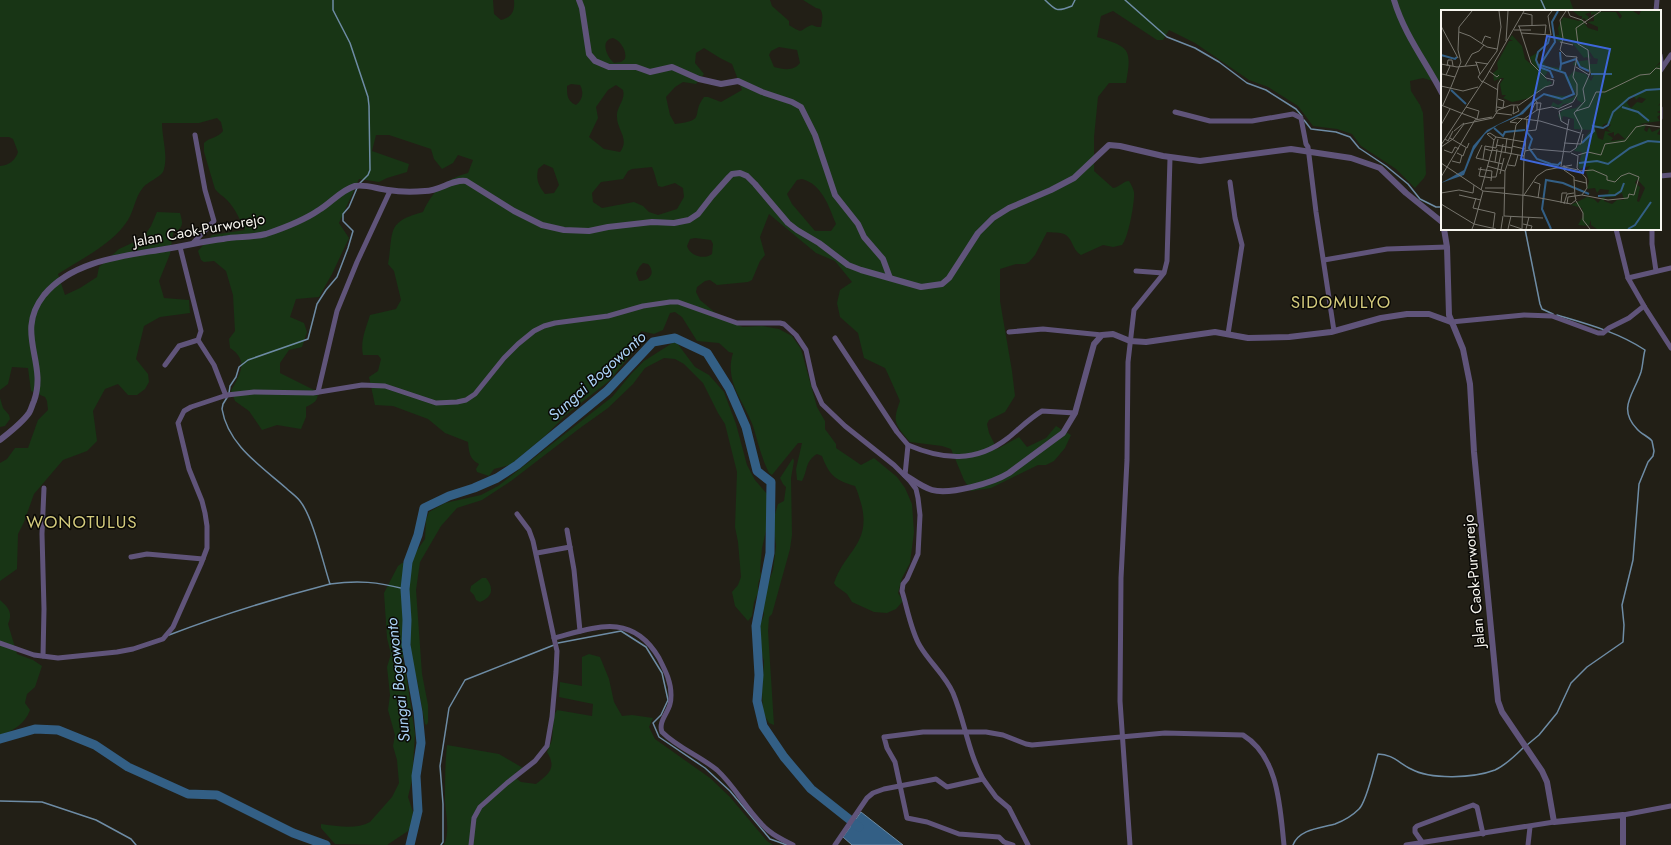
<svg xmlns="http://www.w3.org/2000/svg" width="1671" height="845" font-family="Jost,sans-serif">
  <rect width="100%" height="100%" fill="#221f16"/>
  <g fill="#183515" fill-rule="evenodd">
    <path d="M0 0H493L494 14 501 20C512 17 515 11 514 0H770L772 6 789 21V25C805 35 798 30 812 25L817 27H821C822 20 824 15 820 9L816 8 803 0H1570L1574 11H1442V84L1423 78 1410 81 1411 91 1420 105 1423 113 1426 174 1424 178 1415 188 1396 169 1361 146 1352 134 1337 129 1313 126 1298 106 1268 87 1249 80 1195 43 1169 30 1163 40H1157L1113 11 1101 16 1097 37C1130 47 1132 49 1126 83H1109L1098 97 1094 137V171L1113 188C1120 187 1123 181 1129 181 1131 184 1133 188 1134 192 1135 202 1128 239 1122 245L1113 247 1103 245 1081 255C1072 250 1073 238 1064 234 1060 232 1052 233 1047 232L1035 255 1029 262 1025 264H1016L1000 269V301L1012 371 1015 396 1005 412 989 420 987 424 989 433 997 449 1019 437 1027 447 1046 438 1056 426 1071 435 1065 448 1054 461 1046 465H1038L991 488 971 491 964 480 951 449 942 446 910 442C895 424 892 423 900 401L887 372 885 368 864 358 858 333 840 317 837 303 840 290 852 282 835 261 816 253 769 214 760 237 765 255 760 261 752 280 748 282 717 285 710 280 705 281 697 287 696 292 700 300 724 320 743 327 762 326 779 329 792 336 801 349 817 407 825 421V429L836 444V448L861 465 874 458 897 477 905 488 912 504 914 532 910 563 902 578 898 593 903 601 896 609 887 613 874 612 852 602 847 594 836 586 834 583C845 551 870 544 862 507 860 500 858 492 855 486 835 480 829 475 822 456L817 454C805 461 808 470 802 481L797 480 796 469 802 443H798L772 475 769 473C761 457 758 442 753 426 744 401 724 382 733 353L729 352 719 343 697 341 682 317 675 312 670 313 663 330 654 334 641 331 634 351 609 381 567 414 546 435 510 465 494 469 489 476 477 472 476 469 479 464C469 459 469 451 468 442L445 433 428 419 393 406 375 405 369 377 378 371 381 359 378 355H363C360 341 366 328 370 315L396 309 401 300 394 271 388 264C394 232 385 222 423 212 434 189 444 180 468 173L473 160 458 155 453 163 442 169 434 159 431 149 389 135H376L372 151 409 164 407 172 387 178 379 182 359 179 339 223 349 238 332 274 319 297 296 299 290 317 304 323 307 332 302 347 289 350 280 363V373L318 392C318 401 314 403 306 407V417L301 429 277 425 262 430 249 411 235 401 231 391C239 375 250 361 230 348L229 339 235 331 233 295 226 271 214 261 204 262 201 260 198 251 212 235 245 230C240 220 235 208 227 200 223 196 219 194 215 189L204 152V143C210 137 218 138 223 131L221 122 217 118 199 123H162C162 138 168 155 164 169 163 177 147 181 142 189 135 198 134 210 128 220 113 244 81 259 58 274L65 295 80 288 97 277 99 267 119 249 143 238 151 226 157 212 180 213C183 224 184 227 173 233L170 254 159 281 164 298 189 300 190 313 160 317 144 326 136 359 148 374 149 382 145 389 137 395H128L118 384 105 389 93 411 97 441 87 451 63 460 34 494 24 522 18 534 17 569 0 581V463L7 459 15 448H28L38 420 48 410 47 401 45 397 31 391 28 368 12 367 8 384 0 390V166C9 165 15 161 18 152L13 139 9 137H0ZM613 38C621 41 627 51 625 59L621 62 614 63C606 56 600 40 613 38ZM779 47 797 50 800 63C793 72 783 69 774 67L769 55 771 51ZM704 48 720 58 732 64 742 90 721 102 708 97H704C690 115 708 120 675 124L670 115 666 97 675 87 683 82 696 84 704 74 695 63 696 53ZM571 84 580 85C584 92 583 100 576 105 567 101 567 95 567 86ZM616 85 623 90C626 100 616 107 617 117 617 130 630 139 620 152L604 149 589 137 598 118 596 107 608 90ZM544 164 553 168 559 185 554 193 545 194C538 185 536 180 538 169ZM652 167 654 172 658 186 662 187 675 183 683 188 684 197 677 209 658 215 649 212 643 206 634 202 602 208 593 202 592 193 601 182 623 179 628 171 632 169ZM802 179C822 184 829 207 836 224L831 231H815L792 204 787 194 797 180ZM695 238 711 240 713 244 712 254C704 260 690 256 687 246L690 239ZM643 263 648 264C656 273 650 281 639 281L636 273 640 266Z"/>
    <polygon points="674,342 677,343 695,367 709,375 724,392 736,424 747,465 755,480 767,494 768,522 762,548 760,571 761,575 758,584 758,593 754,602 752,616 748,621 735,606 732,592 738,585 741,577 738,542 735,527 737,472 725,424 718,413 703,383 684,364 675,359 664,358 645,368 633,384 608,408 580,428 511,481 482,500 457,508 441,526 420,562 416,590 422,674 428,705 428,722 427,725 425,724 417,680 413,666 409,634 411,615 408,591 410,565 415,553 425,539 426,520 429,512 445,503 481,495 498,486 612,397 632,373 644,361"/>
    <polygon points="0,398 3,408 9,415 10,419 5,426 0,427"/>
    <polygon points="793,458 794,461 791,478 792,535 790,549 772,614 769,617 768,631 774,725 769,723 763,713 762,693 764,661 759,646 759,627 764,615 762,604 766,588 773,570 776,546 773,521 778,504 784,501 786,487 783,484 780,478"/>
    <path d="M402 563H404L403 662 407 680 415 734 412 780 408 797 413 812 410 827 408 831 387 845 335 844 321 828V824C337 826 356 830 370 822L392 797 399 783 397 760 393 746 395 735 388 710 390 695 387 667 391 654 387 638 384 593 398 566Z"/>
    <path d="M482 578H486C494 588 493 597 480 602L476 600 474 595 470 591 471 586Z"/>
    <path d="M0 600C9 608 13 613 8 624L17 654 33 660 42 666 35 687 27 694 25 703 30 710C25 724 13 731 0 735Z"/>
    <path d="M589 654 600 657 609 679 614 702 622 716 632 715 653 718 649 727 655 739 710 778 730 797 767 841 773 845H444C450 831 446 816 445 801 445 783 445 763 447 745L499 754 523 768 515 773 517 779 521 782 536 784C549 774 557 768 547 752L552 740 554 715 557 710 592 716 593 704 559 697 560 682 582 686V657Z"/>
  </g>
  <polygon fill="#335f85" stroke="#6e8ca5" points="861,812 903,845 852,845 843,837"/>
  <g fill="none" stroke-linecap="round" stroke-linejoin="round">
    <g stroke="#6e8ca5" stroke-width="1.5">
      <polyline points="333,0 333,10 350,43 368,97 369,106 370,170 368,175 360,183"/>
      <path d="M1045 0C1056 11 1057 12 1072 6L1075 0"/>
      <polyline points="1125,0 1167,37 1195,48 1219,62 1247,83 1266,90 1296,109 1302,116"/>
      <polyline points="1541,0 1546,11"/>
      <polyline points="1304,120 1311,129 1336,132 1350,137 1359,148 1386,166 1408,184 1420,199 1436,207 1442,207"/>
      <polyline points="1525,229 1540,304 1542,309 1553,314"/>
      <polyline points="229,393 230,386 236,377 239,367 248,360 308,339 317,304 326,290 337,277 348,248 353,231 343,221 343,214 349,207 357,188"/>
      <path d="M228 396 223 404 222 409C228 445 261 466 286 488 290 492 296 496 300 501 313 517 323 563 330 584 359 580 377 582 405 589"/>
      <path d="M169 635C221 615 276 598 330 584"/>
      <polyline points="558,643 621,631 646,647 662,673 668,700 661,715 653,723 659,737 705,768 730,791 770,839 787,845"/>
      <path d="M1527 745 1539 735 1557 713 1571 683 1587 667 1623 642 1624 625 1622 605 1633 560 1639 484 1648 462 1653 456 1654 451 1652 441C1648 436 1641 434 1637 429 1617 408 1634 394 1641 372 1643 365 1643 357 1645 350 1618 332 1587 324 1557 315"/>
      <polyline points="0,801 42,802 96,820 131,839 136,845"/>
      <polyline points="441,845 443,842 443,804 440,766 449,708 465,680 554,645"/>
      <path d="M1293 845C1299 829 1321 828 1335 824 1343 821 1353 815 1359 809 1367 801 1374 767 1378 754 1392 754 1399 763 1411 769 1431 780 1474 778 1495 770 1506 765 1516 755 1524 747"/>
    </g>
    <g stroke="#335f85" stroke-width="9">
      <polyline points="0,739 35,729 58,730 95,745 128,767 188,794 217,795 293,833 326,845"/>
      <polyline points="410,845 418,811 416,776 421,743 418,712 406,645 407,620 405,589 408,562 418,535 424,508 449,496 474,488 497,478 517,465 607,391 653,342 675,338 707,353 729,388 746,427 757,471 771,482 770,553 756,626 759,675 757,701 763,726 784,757 811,789 859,827"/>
    </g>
    <g stroke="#60547a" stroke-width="5">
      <polyline points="1656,11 1657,0"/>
      <polyline points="1660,55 1662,68"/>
      <polyline points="1660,71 1671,55"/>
      <polyline points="1660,108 1660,118"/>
      <polyline points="1175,112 1210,121 1252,121 1293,114 1301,118 1306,144 1308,147 1316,212 1334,331"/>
      <polyline points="1660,176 1671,175"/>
      <polyline points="1616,229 1628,278 1644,306 1671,348"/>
      <polyline points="1652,229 1652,244 1656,271"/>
      <polyline points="192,244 214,221 205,190 195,135"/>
      <polyline points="1324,260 1387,249 1447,247"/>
      <polyline points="1136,271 1163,273"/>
      <polyline points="1628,278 1671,268"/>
      <polyline points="1451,322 1524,315 1552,316 1598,333 1603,333 1609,328 1629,318 1644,306"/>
      <polyline points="1009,332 1043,329 1102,335"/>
      <polyline points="1228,334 1242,245 1235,218 1230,182"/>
      <polyline points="835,338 897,432 908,445 905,475"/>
      <polyline points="198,340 214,365 226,396"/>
      <polyline points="165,365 179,346 198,340 201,331 180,247"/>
      <polyline points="318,392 337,311 357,262 390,191"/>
      <path d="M908 445C943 460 976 463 1008 438 1019 429 1030 418 1042 411L1075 413"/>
      <polyline points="517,514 529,530 533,541 554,638"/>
      <polyline points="567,530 574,570 580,631"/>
      <polyline points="537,553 570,547"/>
      <polyline points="131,557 147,554 203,559"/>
      <path d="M0 643 34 655 58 658 117 652 133 649 163 639 173 627 201 564 207 548V526L205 513 202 501 189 469 178 423 184 411 191 407 227 395 254 392 313 393 362 385 385 386 436 403 457 402 466 400 475 394 504 358 518 344 534 331 544 326 555 323 608 316 643 306 670 302H678L737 323H780L784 324 796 335 806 350 814 386 822 404 845 426 894 465 910 481 916 489 918 498 920 515 918 554 907 579 903 584 902 591C907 607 911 631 920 646 930 663 945 675 953 693 965 722 968 752 983 779L947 787 936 779 884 789 873 793 867 798 835 845"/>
      <polyline points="43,656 44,609 42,534 44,488"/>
      <polyline points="983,779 996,797 1009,808 1028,845"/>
      <polyline points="1623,815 1671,806"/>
      <polyline points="1422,842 1415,832 1415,828 1417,826 1473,805 1477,807 1483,834"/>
      <path d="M471 845 474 818 480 807 507 783 535 761 547 746 552 717 556 672 557 651 554 638C596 627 632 612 659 658 665 670 671 681 671 695 671 698 671 701 670 704 668 713 658 722 662 732 678 748 700 756 717 770 737 788 748 814 769 831 776 837 785 841 793 845"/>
      <path d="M1013 845 1004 842 999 837 959 834 927 822 907 818 895 762 887 748 884 737 923 732H986L1003 735 1026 744 1032 745 1165 733 1243 735C1279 757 1280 808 1284 845"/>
      <polyline points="1130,845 1120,701 1121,578 1127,460 1128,362 1134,310 1160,278 1164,273 1167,261 1170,158"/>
      <polyline points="1406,845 1554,822"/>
      <polyline points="1528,845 1530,827"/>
    </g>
    <g stroke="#60547a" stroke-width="6">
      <polyline points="579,0 582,8 589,54 595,61 609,67 636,67 650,72 672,67 699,79 721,84 738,81 762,92 792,102 801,107 815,135 835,195 858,224 864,237 883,259 890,278"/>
      <path d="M1394 0C1404 34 1426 62 1442 93"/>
      <polyline points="1444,229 1447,247 1449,315 1463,349 1470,384 1474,452 1498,701 1502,712 1542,771 1547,782 1554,822 1623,815 1623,845"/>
      <path d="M0 440C10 432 22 423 29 413 31 410 32 405 34 401 48 362 14 333 44 295 73 260 124 256 165 249 185 246 204 241 223 239 237 236 251 238 266 234 284 228 303 221 319 210 331 203 341 190 355 186 365 184 378 189 388 190 400 192 413 192 425 191 440 191 452 179 466 181L514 211 542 225 564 230 589 231 608 227 652 222 674 223 689 220 698 214 712 196 729 177 732 174 740 173 747 176 755 184 788 223 797 230 819 243 848 265 861 270 921 287 942 284 949 278 978 233 993 218 1009 208 1051 190 1074 178 1109 145 1120 146 1163 156 1200 161 1291 149 1351 158 1380 168 1406 193 1442 222"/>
      <path d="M905 475C913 480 922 487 932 490 950 495 993 483 1009 473L1063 433 1075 413 1094 344 1102 335 1113 334 1130 341 1146 342 1215 332 1248 338 1289 337 1331 332 1381 318 1407 314H1429L1451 322"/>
    </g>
  </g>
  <g text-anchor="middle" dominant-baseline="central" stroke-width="3" stroke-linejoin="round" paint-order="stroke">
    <g font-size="15" fill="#f7f5ef" stroke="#0a0906">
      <text transform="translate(199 230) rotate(-10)">Jalan Caok-Purworejo</text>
      <text transform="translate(1474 581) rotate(-95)">Jalan Caok-Purworejo</text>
    </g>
    <g font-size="16" font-style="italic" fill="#abd2f6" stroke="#0a0906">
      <text transform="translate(597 376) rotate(-42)">Sungai Bogowonto</text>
      <text transform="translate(398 680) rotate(-96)">Sungai Bogowonto</text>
    </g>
    <g font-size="17" letter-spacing="1" fill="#d4cb7d" stroke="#0a0906">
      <text x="1341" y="302">SIDOMULYO</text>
      <text x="82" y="522">WONOTULUS</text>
    </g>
  </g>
  <g transform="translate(1441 10)">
    <rect width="220" height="220" fill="#221f16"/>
    <path d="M132 1 175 2 179 9 181 6 177 1H192L198 5 200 1H220V51L214 57 220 53V92L217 96 220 94V100L216 102 220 104 216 107 219 111 198 114 205 115 203 120 206 122 208 117 211 122 220 118 216 124 219 125 220 122V219H156L150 215V210L148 216 137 215 142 206 141 198 130 195 146 187 153 189 157 193 164 184H167L168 180 159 179 156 183 154 178 146 179 148 171 145 162 149 156 138 159 137 152H141L139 150 141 142 133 141 150 120 133 119V109L122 106 120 112 117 105 122 100 135 98 141 93 136 90V86L130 93 122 94 119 98 110 96 112 92 117 95 122 92 103 85 126 86 132 83 122 63 109 60 115 59 102 57 100 54 102 50 104 56 119 58 124 63 125 68 133 84 128 87 119 88 120 90 131 88 135 84 126 68 133 61 145 64 150 71 153 65 150 67V63L141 56 132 55 133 52 147 50 148 54H156L157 49 153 48 147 39 150 49 145 47 143 48 132 34 125 30 119 32 114 29 115 25H118L117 18 122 7 138 11 141 8V6H138ZM150 2V5L153 4V11L146 12 157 17V21L147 18 141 10 143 8 146 11 148 7 144 4ZM193 86 195 90 198 87 205 89 201 93 196 92 190 98 186 93 188 89ZM166 113 170 115 166 119 170 122 164 121 162 130 157 128 154 118 161 119 162 115ZM173 122V126L177 123 184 129 170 131 172 128 166 124ZM196 169 204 178 198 192 196 191 199 177 194 173ZM181 183 183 190H176L171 194 163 191 164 187H173ZM71 25 81 36 84 49 92 56 89 47 96 43V56L107 61 104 66 107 72 108 70 111 73 89 88 71 92 62 88 65 85H61L59 74 63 68H59L56 76 58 69 53 71 52 63 57 59 56 53 68 31H72L68 29Z" fill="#183515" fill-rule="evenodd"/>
    <path d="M94 88 95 90 82 104 57 115 44 124 33 140 23 165 0 173 23 160 32 136 46 120 78 104Z" fill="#335f85"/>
    <path fill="none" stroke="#335f85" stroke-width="2" d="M109 26 107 33 97 42 95 50 98 57 109 61 112 68M119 42 120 54M0 45 14 49 16 47M119 60 120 54 135 49 139 57 148 61M150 64H171M10 80 25 94M93 91 103 84 121 89 133 84 124 63 99 55 114 32 111 12 117 1M181 97 197 102 208 111M53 118 62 126 64 122 84 120M86 122 91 129 88 138 96 149 110 154 117 155 120 152M141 133 153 121 152 116 162 118 167 115 172 102 188 88 205 80 220 79M138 153 156 151 167 154 189 138 207 131 220 132M157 186 174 185 180 181 183 173M110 219 101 199 105 170 122 173 148 184M187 219 194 215 210 192"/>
    <path fill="none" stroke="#77756d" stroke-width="1" d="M127 1 129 6 141 10 146 14M82 3 91 5V16M0 16 17 48M77 16 105 15 104 24M73 20H90M18 22 29 26 46 37 56 39M80 23 110 25 107 6 111 1M65 31 67 1M119 32 132 35M41 33 44 26 50 28M34 52 47 54M35 52 39 64M0 54 16 57 36 55M6 56 7 50H11L12 56M24 56 31 44 38 41 43 35M135 57 148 65M48 61 56 67 58 65M1 64 14 67M5 65 9 56 6 54M41 71 57 80M41 72 37 67 56 41 60 17 58 1M0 76 22 81 37 77M10 77 20 52 17 40 18 17 31 1M92 87 96 92V100L111 97 117 99 132 92 136 85V74L132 67 136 47 125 46 119 40 122 28 119 10 125 1M0 95 20 103M2 95 10 77M73 95 72 104 78 101 76 96M25 97 38 101 36 109M56 97 62 98 63 91 57 89M135 101 148 97 155 82H164L199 65 209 64 215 58 220 59M55 102 57 74 60 69M20 103 36 109M55 103 71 105M83 109 96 100M76 113 69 112 76 108 99 111 139 123M0 115 9 99M127 115 120 111 118 101 131 96M13 121 23 113M86 121 95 120 100 93H94L90 102M49 123 55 127 53 130 46 124ZM55 127 84 132M9 128 26 138 28 133M4 129 7 131 12 121M123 133 140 134 142 124M0 135 45 67 83 1M41 135 35 148 62 154M55 135 71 138M71 136 84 139M0 137 12 129 23 114 52 108 57 100 70 95H78L104 77 112 75 113 70 105 68 90 53 78 16M44 139 51 141 53 130M3 140 11 143 14 137 18 139M84 141 86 109M16 143 22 146 25 138M64 143 66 128M70 144 75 115 81 109M137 145 147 142 160 145 164 134 184 131 195 117 204 115 220 117M42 149 44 136 55 138 57 129M11 151 19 153 21 145M54 152 56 139M0 153 42 181 33 214 55 219M67 155 74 156 77 145M123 155V160L133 167V170M46 156 64 161 63 206 82 207M120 156 128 109M40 157 38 166 51 168M123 157 137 160M37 159 51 161 50 171M64 161 70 144M138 161 152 160 166 166V170L174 172 180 166 188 163 198 167 193 185 188 184 187 188 167 190 141 185M59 164 63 148M0 167 34 110 51 107M51 167H55L62 134M93 172 99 174 97 188M44 178H63M40 180 51 140 83 146 84 141 93 139 129 142 135 138 141 119 133 103 144 91 142 79 149 63 147 40 137 34 135 18 160 1M42 181 89 186 130 194 135 190 134 186 141 185 146 178 145 168 136 158 137 146 130 143M0 183 18 180 32 183 33 175M18 185 40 190M83 185 96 166 105 160 131 155M134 186 133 170 145 173M35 188 32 198 54 203 52 218M135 191 142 203V210L149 219M120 193 121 183H126M0 194 33 214 31 219M123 194 126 184 133 183M126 194 127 187 134 186M82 207 102 208M82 214 91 216 90 219M69 215 81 219M60 219 62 206M67 219 70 206M81 219 83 146M85 219 88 207"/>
    <path fill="#3e67db" fill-opacity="0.15" stroke="#3e67db" stroke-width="2" d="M106 26 169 39 142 163 80 149Z"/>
    <rect width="220" height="220" fill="none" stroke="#f7f5ef" stroke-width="2"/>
  </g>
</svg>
